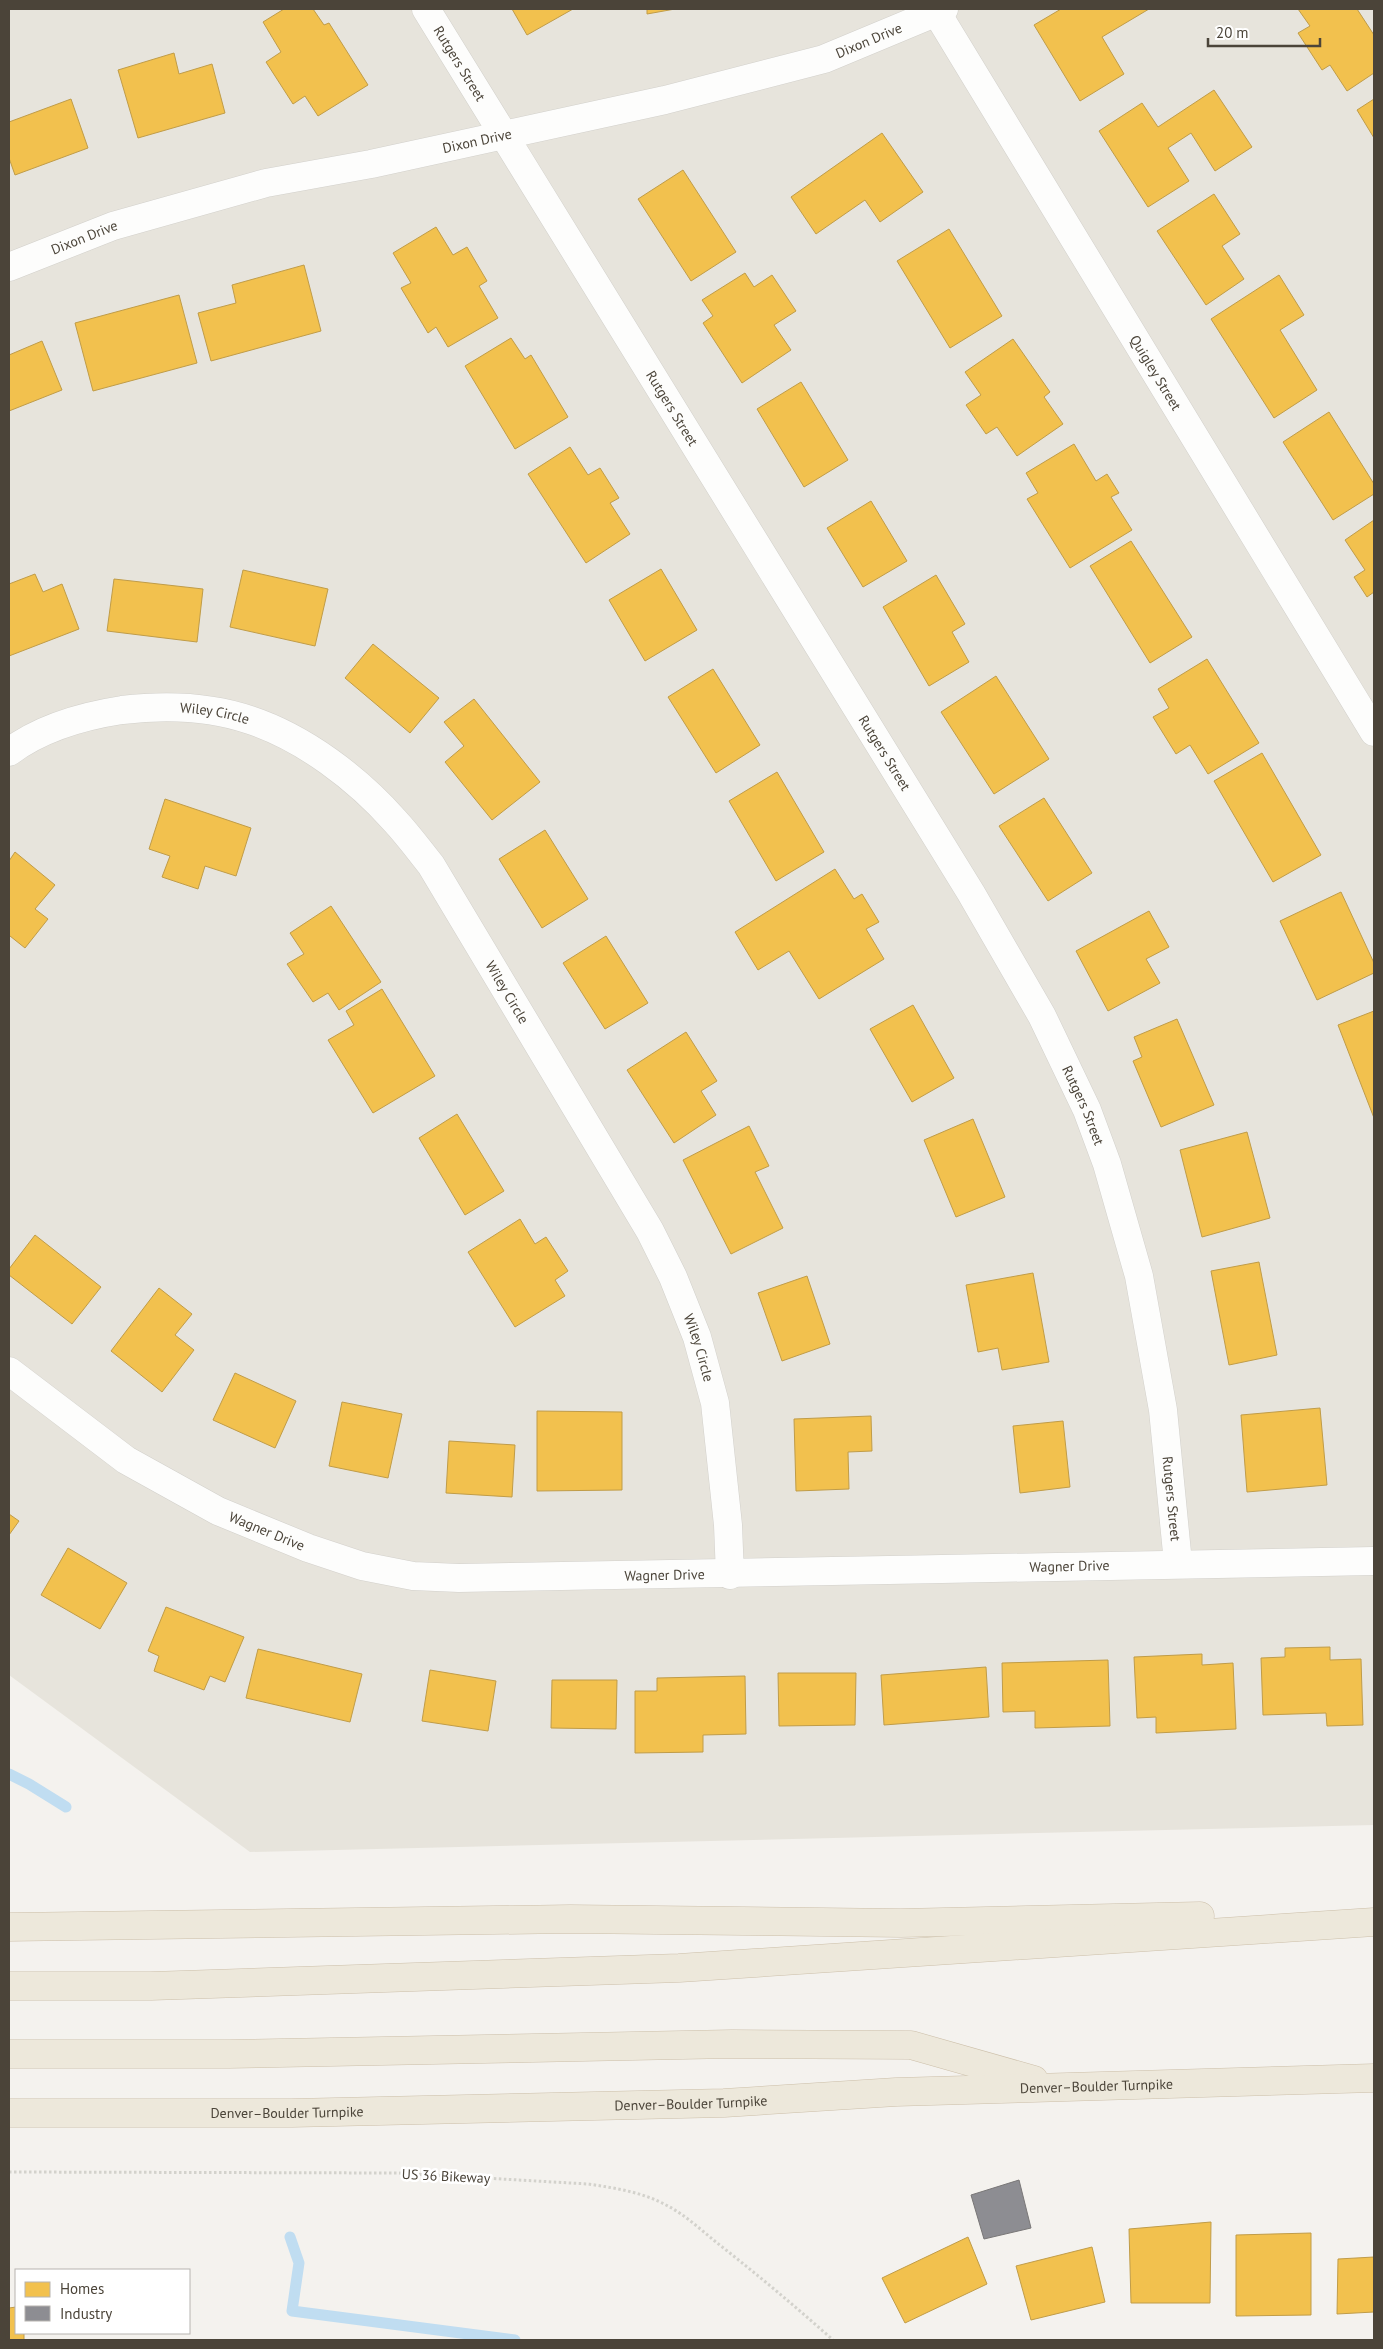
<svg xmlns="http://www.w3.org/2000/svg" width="1383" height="2349" font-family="'PT Sans',sans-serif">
  <rect width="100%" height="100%" fill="#f4f2ee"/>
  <polygon fill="#e7e4dc" points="9,9 1374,9 1374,1825 250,1852 9,1675"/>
  <g fill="#f2c14e" stroke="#c09c48">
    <polygon points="284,9 313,9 324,25 329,23 368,85 318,116 305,96 293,104 266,62 281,52 263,22"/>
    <polygon points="512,9 573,9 527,35"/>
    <polygon points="647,9 675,9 647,14"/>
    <polygon points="1061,9 1149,9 1102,37 1124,74 1080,101 1034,25"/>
    <polygon points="1298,9 1357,9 1374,35 1374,73 1347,91 1330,65 1322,70 1298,33 1310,26"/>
    <polygon points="174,53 179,74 212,64 225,113 138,138 118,70"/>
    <polygon points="1214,90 1252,147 1215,171 1191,133 1168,148 1189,181 1148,207 1099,131 1142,103 1158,127"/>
    <polygon points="71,99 88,148 15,175 9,158 9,122"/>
    <polygon points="1374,99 1374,138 1357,110"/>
    <polygon points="882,133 923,192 880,222 865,200 816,234 791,197"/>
    <polygon points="683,170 736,252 691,281 638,199"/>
    <polygon points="1214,194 1240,234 1222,246 1244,279 1206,305 1157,231"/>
    <polygon points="436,227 453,255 467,247 487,281 479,286 498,318 448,347 436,327 428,333 401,288 411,283 393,253"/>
    <polygon points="949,229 1002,316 950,348 897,261"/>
    <polygon points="304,265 321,331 211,361 198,313 236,303 232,285"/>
    <polygon points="745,273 754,287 772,275 796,311 774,325 791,350 742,383 703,323 713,316 702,300"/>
    <polygon points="1279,275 1304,315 1280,330 1317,390 1274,418 1211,319"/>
    <polygon points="179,295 197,363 93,391 75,323"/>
    <polygon points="511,338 525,359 531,355 568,417 515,449 465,366"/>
    <polygon points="1013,339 1050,392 1044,397 1063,424 1017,456 997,427 986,434 966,405 981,395 965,372"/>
    <polygon points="42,341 62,390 9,411 9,355"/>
    <polygon points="801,382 848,460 804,487 757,409"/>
    <polygon points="1329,412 1374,484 1374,494 1333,520 1283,442"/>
    <polygon points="1074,444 1096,481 1107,474 1119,493 1111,497 1132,530 1070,568 1027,499 1038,493 1026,473"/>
    <polygon points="570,447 588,475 600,468 619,498 610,503 630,534 586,563 528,474"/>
    <polygon points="871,501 907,561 863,587 827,528"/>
    <polygon points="1374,520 1374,592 1367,597 1354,577 1365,570 1345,540"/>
    <polygon points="1131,541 1192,637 1150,663 1090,566"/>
    <polygon points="661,569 697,630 645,661 609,600"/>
    <polygon points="243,570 328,589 315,646 230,627"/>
    <polygon points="35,574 43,592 62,584 79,629 9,656 9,584"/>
    <polygon points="936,575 965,624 952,632 969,662 929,686 883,607"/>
    <polygon points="114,579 203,589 197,642 107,631"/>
    <polygon points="373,644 439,698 410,733 345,678"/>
    <polygon points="1207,659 1259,743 1208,774 1190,745 1176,754 1153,717 1169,708 1158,689"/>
    <polygon points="713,669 760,745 716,773 668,697"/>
    <polygon points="996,676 1049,759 994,794 941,712"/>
    <polygon points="474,699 540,782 492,820 445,762 464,746 444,722"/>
    <polygon points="1262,753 1321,855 1273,882 1214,781"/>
    <polygon points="777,772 824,852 776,881 729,801"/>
    <polygon points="1044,798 1092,873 1048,901 999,826"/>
    <polygon points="165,799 251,828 236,876 205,866 198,889 162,877 170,856 149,849"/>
    <polygon points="545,830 588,899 542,928 499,859"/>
    <polygon points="15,852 55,885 35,909 48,919 25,948 10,936 9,937 9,861"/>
    <polygon points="835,869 854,899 862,894 879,922 866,929 884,959 819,999 789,951 758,970 735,932"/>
    <polygon points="1341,892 1374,963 1374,973 1317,1000 1280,921"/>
    <polygon points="331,906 381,982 339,1010 328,993 313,1002 287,964 304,954 290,933"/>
    <polygon points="1149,911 1169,947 1146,959 1160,983 1108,1011 1076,951"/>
    <polygon points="606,936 648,1003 605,1029 563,963"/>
    <polygon points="382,989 435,1076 373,1113 328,1040 354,1025 346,1011"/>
    <polygon points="913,1005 954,1078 912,1102 870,1029"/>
    <polygon points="1374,1011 1374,1118 1338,1025"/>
    <polygon points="1177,1019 1214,1105 1161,1127 1133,1061 1142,1057 1134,1037"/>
    <polygon points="686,1032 717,1081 701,1091 716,1115 674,1143 627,1070"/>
    <polygon points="457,1114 504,1191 465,1215 419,1138"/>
    <polygon points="973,1119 1005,1197 956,1217 924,1140"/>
    <polygon points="749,1126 769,1166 755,1172 783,1228 731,1254 683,1160"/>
    <polygon points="1247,1132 1270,1218 1202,1237 1180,1150"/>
    <polygon points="520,1219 535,1244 546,1237 568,1271 555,1280 565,1296 515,1327 468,1252"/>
    <polygon points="35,1235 101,1287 72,1324 9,1275 9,1269"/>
    <polygon points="1259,1262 1277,1355 1229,1365 1211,1271"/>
    <polygon points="1033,1273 1049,1362 1002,1370 998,1348 978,1352 966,1285"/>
    <polygon points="807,1276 830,1344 782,1361 758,1293"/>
    <polygon points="159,1288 192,1314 175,1335 194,1350 162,1392 111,1351"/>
    <polygon points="235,1373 296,1401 275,1448 213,1420"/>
    <polygon points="342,1402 402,1414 388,1478 329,1466"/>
    <polygon points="1320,1408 1327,1485 1247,1492 1241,1415"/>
    <polygon points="537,1411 622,1412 622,1490 537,1491"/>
    <polygon points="871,1416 872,1451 848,1452 849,1489 796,1491 794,1419"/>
    <polygon points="1063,1421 1070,1487 1020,1493 1013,1426"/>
    <polygon points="449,1441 515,1445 512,1497 446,1493"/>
    <polygon points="9,1514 19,1521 9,1535"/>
    <polygon points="68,1548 127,1583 100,1629 41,1595"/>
    <polygon points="166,1607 244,1637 225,1682 210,1676 204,1690 154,1671 159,1656 148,1651"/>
    <polygon points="1330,1647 1330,1660 1361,1659 1363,1725 1327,1726 1326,1713 1263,1715 1261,1658 1285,1657 1285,1648"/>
    <polygon points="258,1649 362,1674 350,1722 246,1698"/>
    <polygon points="1202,1654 1202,1665 1233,1663 1236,1729 1156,1733 1156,1717 1137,1718 1134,1657"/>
    <polygon points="1108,1660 1110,1726 1035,1728 1035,1711 1003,1712 1002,1663"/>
    <polygon points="986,1667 989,1717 884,1725 881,1675"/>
    <polygon points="430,1670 496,1681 488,1731 422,1721"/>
    <polygon points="778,1673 856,1673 855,1725 779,1726"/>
    <polygon points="745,1676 746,1734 703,1735 703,1752 635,1753 635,1691 657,1691 657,1678"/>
    <polygon points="552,1680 617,1680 616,1729 551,1728"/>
    <polygon points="1211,2222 1210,2303 1131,2303 1129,2229"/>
    <polygon points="1311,2233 1311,2315 1236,2316 1236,2235"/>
    <polygon points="968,2237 987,2284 905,2323 882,2278"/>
    <polygon points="1092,2247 1105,2302 1031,2320 1016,2266"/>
    <polygon points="1374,2257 1374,2312 1337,2314 1338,2259"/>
    <polygon points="16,2307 16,2333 24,2333 24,2340 9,2340 9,2308"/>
  </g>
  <polygon fill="#8d8d92" stroke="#797777" points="1019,2180 1031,2228 984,2239 971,2195"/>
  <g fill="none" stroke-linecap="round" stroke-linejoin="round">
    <g stroke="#c0ddf1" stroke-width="11">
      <polyline points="9,1774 29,1784 66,1807"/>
      <polyline points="290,2237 299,2263 292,2311 515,2340"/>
    </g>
    <defs>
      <g id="street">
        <path id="s1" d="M426 9 971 893 1042 1016 1087 1110 1107 1164 1139 1276 1163 1410 1178 1563"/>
        <path id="s2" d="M937 13 1374 732"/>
        <path id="s3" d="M9 267 113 226 266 183 371 164 665 100 824 59 944 9"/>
        <path id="s4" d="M9 752C41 728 83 716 122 710 164 705 209 706 250 720 304 738 357 778 395 821 408 835 419 850 431 865L650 1231 673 1277 697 1337 715 1403 728 1525 730 1575"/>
        <path id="s5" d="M9 1371 126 1460 218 1511 308 1548 362 1566 413 1576 459 1578C764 1575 1069 1564 1374 1561"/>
      </g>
      <g id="highway">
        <polyline points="9,1927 570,1919 901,1923 1200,1916"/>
        <polyline points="9,1986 151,1986 679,1968 1374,1922"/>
        <polyline points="9,2054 229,2054 732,2044 911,2045 1034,2080"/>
        <path id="s6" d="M9 2113H292L724 2103 896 2092 1374 2078"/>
      </g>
    </defs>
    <use href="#street" stroke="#d2d0cb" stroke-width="29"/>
    <use href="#highway" stroke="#ccbfa9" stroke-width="29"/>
    <path stroke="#d3d2cc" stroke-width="3" stroke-dasharray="2.5 2.5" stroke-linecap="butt" d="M9 2172 397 2173 588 2184C615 2188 642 2192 666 2205 686 2215 703 2232 721 2246 759 2276 796 2307 833 2340"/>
    <use href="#street" stroke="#fdfdfc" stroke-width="28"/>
    <use href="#highway" stroke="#ede8db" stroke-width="28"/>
  </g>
  <g text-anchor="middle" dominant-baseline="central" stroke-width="5" stroke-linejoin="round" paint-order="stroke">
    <g font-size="14" fill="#4b4439" stroke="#fff">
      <text stroke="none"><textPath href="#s3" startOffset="891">Dixon Drive</textPath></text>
      <text stroke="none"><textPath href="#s1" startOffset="64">Rutgers Street</textPath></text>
      <text stroke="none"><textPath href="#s3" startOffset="486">Dixon Drive</textPath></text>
      <text stroke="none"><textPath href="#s3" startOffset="81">Dixon Drive</textPath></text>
      <text stroke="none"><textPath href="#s2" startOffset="421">Quigley Street</textPath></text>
      <text stroke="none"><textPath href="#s1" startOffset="469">Rutgers Street</textPath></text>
      <text stroke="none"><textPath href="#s4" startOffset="215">Wiley Circle</textPath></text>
      <text stroke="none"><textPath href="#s1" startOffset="874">Rutgers Street</textPath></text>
      <text stroke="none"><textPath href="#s4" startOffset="635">Wiley Circle</textPath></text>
      <text stroke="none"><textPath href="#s1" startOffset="1279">Rutgers Street</textPath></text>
      <text stroke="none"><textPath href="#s4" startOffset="1040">Wiley Circle</textPath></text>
      <text stroke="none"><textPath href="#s1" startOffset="1684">Rutgers Street</textPath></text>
      <text stroke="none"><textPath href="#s5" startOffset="305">Wagner Drive</textPath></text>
      <text stroke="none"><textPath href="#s5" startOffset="1115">Wagner Drive</textPath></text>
      <text stroke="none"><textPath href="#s5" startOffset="710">Wagner Drive</textPath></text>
      <text stroke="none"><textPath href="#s6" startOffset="1088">Denver–Boulder Turnpike</textPath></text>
      <text stroke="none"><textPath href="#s6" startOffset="682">Denver–Boulder Turnpike</textPath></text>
      <text stroke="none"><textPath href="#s6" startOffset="278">Denver–Boulder Turnpike</textPath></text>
      <text transform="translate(446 2176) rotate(3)">US 36 Bikeway</text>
    </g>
  </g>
  <rect width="1383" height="2349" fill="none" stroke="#4b4439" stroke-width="20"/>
  <rect x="15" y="2269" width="175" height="65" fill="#ffffff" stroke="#b7b4b0"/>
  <rect x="25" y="2282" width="25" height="15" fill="#f2c14e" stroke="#b7b4b0"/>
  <text x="60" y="2294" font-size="15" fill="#4b4439">Homes</text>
  <rect x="25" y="2306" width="25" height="15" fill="#8d8d92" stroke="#b7b4b0"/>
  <text x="60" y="2319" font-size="15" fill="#4b4439">Industry</text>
  <path d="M1208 38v8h112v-8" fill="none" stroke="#4b4439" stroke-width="2.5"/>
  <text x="1216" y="38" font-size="15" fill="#4b4439" stroke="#ffffff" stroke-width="4" paint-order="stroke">20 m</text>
</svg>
